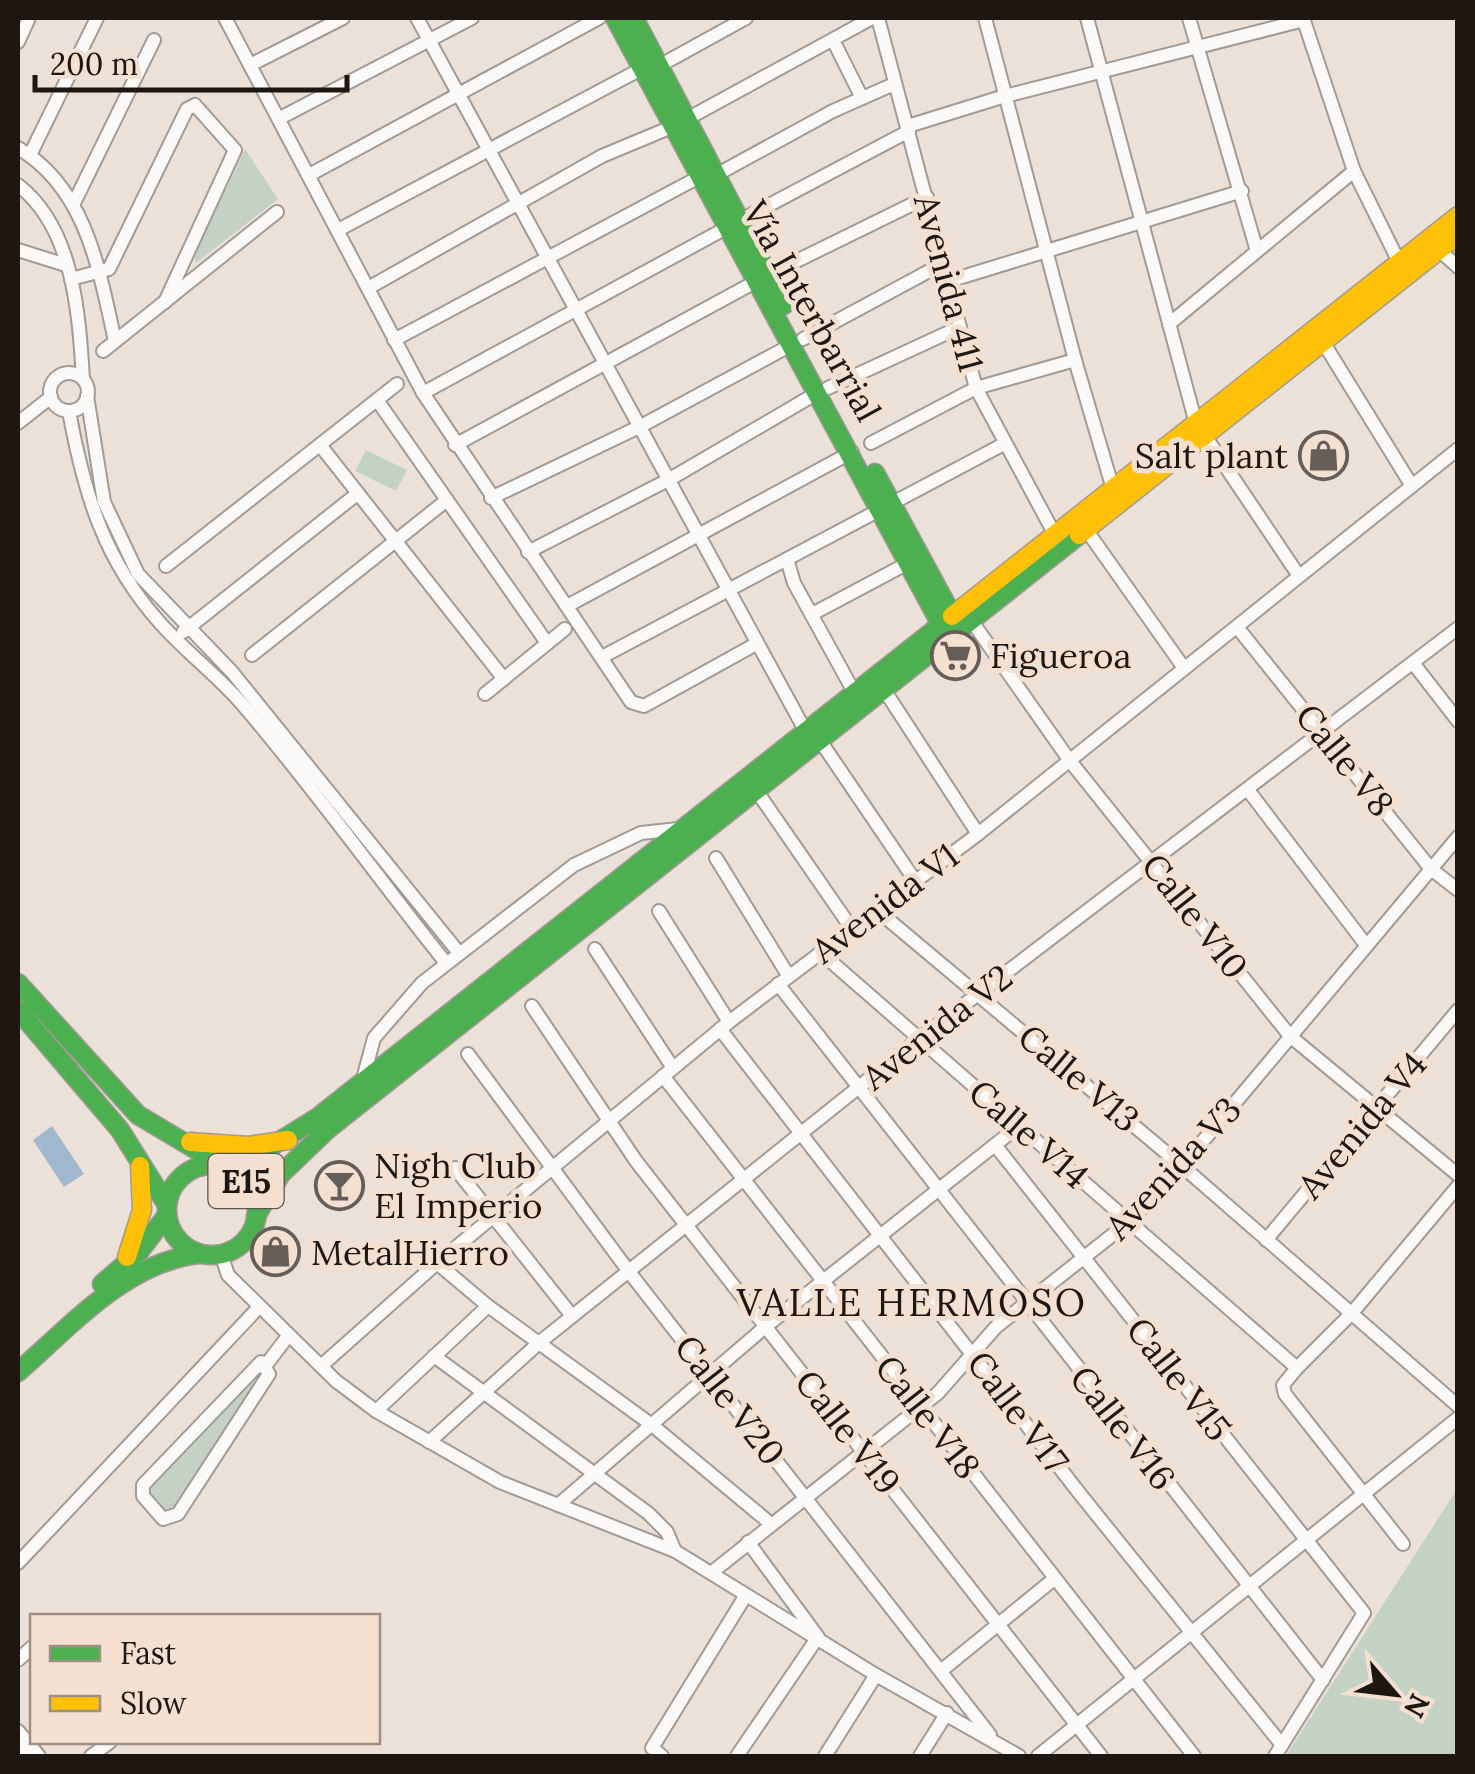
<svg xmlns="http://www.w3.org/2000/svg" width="1475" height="1774" font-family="Lora,serif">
  <rect width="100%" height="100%" fill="#ece1d9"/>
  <g fill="#c3d2c4">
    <polygon points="245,149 278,199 196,263 194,257"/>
    <polygon points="366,450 407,470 396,491 355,471"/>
    <polygon points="257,1371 261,1374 174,1507 164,1510 151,1495 152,1487"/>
    <polygon points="1457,1489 1457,1756 1286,1756"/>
  </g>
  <polygon fill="#a0b8ce" points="52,1126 84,1174 64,1187 33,1140"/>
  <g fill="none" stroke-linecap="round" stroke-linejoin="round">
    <defs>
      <g id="street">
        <polyline points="225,18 423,393 631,702 644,706 756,644"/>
        <polyline points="417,18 806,732"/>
        <polyline points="878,18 976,388 1055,535"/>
        <polyline points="985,18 1075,360"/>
        <polyline points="1087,18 1195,420"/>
        <polyline points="1189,18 1257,251"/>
        <polyline points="1303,18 1354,171 1401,266"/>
        <polyline points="833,40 862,98"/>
        <polyline points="18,42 29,18"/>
        <polyline points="250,65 343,18"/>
        <polyline points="659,66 746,18"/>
        <polyline points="280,118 472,18"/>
        <polyline points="908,126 1005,96 1304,20"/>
        <path d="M18 148C86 188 99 269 115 341"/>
        <polyline points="30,155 97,18"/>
        <polyline points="311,174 599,18"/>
        <polyline points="716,175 833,111 894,84"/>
        <path d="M18 185C74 228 79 315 83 379"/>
        <polyline points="73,205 154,40"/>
        <polyline points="739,221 909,131"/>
        <polyline points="340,229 643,68"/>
        <polyline points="18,250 66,265"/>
        <polyline points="1439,250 1458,267"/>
        <polyline points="71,279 109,269 187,109 195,105 235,150 165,302"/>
        <polyline points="949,281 1242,191"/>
        <polyline points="370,287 602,156 674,126 872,18"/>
        <polyline points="1169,324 1354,171"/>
        <polyline points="803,339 944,263"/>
        <polyline points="394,340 701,176"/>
        <polyline points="1323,342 1412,486"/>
        <polyline points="103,351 277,212"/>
        <circle cx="69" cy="392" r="19"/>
        <polyline points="828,388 960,327"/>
        <polyline points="423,393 728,227"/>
        <polyline points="87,396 104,502 138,574 232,672 459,953"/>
        <polyline points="377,400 547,643"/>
        <path d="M69 411C84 493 104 561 161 624 187 653 218 676 243 705 314 788 378 878 446 963"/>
        <polyline points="18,423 51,397"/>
        <polyline points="1203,433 1299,576"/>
        <polyline points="871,443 976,388 1075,360 1113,489"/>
        <polyline points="320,445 504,679"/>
        <polyline points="455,445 768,275 927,197"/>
        <polyline points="491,498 641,426 793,344"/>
        <polyline points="1085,528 1184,668"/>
        <polyline points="528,552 670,479 817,393"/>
        <polyline points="787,559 794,583 854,692"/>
        <polyline points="166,566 397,384"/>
        <polyline points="567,606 852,452"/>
        <polyline points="814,613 910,562"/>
        <polyline points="971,620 1070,761 1290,1036 1458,1175"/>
        <polyline points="1237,627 1431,869 1458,890"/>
        <polyline points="183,632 357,494"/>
        <polyline points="252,655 447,500"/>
        <polyline points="602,657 1002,445"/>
        <polyline points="1413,663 1458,721"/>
        <polyline points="883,688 978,834"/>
        <polyline points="485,694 565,629"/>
        <polyline points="819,739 916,882"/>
        <polyline points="756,790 852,929"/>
        <polyline points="1248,790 1366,945"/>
        <polyline points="716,858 788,975"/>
        <polyline points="659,911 729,1022"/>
        <polyline points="878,911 1182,1166 1458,1406"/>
        <polyline points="595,949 673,1068"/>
        <polyline points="820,952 1297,1368 1283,1385 1285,1394 1403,1544"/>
        <polyline points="778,984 1323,1680"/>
        <polyline points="532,1006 636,1161 1101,1756"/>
        <polyline points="720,1029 1080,1494 1282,1745"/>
        <polyline points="468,1054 630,1273 990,1735"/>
        <polyline points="663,1076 1194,1756"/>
        <polyline points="362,1083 374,1038 422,983 574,865 641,833 678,829"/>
        <polyline points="995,1145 1364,1613 1275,1756"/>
        <polyline points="455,1168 572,1316"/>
        <polyline points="1266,1240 1458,1010"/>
        <polyline points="221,1254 228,1275 336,1381 376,1411 500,1482 675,1551 876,1675 1019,1756"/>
        <polyline points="437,1263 488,1306 652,1425 771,1524"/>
        <polyline points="434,1356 648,1513 667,1532 675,1551"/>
        <polygon points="261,1362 269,1374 178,1514 163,1519 143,1496 143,1485"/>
        <polyline points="266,1365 288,1336"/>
        <polyline points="321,1366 437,1263 729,1022 978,834 1458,449"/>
        <polyline points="1297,1368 1352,1313 1458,1186"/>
        <polyline points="376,1411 488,1306"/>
        <polyline points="429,1442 540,1342 919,1039 1458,628"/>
        <polyline points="558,1505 765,1327 1020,1125"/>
        <polyline points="18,1563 259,1307"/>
        <polyline points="711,1573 938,1393 996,1327 1130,1221 1182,1166 1458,837"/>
        <polyline points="18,1660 32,1647"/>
        <polyline points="942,1670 1054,1579"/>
        <polyline points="18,1731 39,1756"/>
        <polyline points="18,1748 25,1756"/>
        <polyline points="91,1756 110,1742"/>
        <polyline points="662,1756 652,1748 746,1595"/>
        <polyline points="737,1756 818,1637 748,1542"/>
        <polyline points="825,1756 876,1675"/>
        <polyline points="920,1756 947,1713"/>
        <polyline points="1038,1756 1458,1418"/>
      </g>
      <g id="fast">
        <polyline points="615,18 946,634"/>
        <polyline points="634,18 784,305"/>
        <polyline points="875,473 958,626"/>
        <polyline points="18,983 138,1115 222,1165"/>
        <polyline points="18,1010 120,1130 167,1205"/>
        <circle cx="212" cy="1210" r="45"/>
        <polyline points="233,1170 317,1118 952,616"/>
        <polyline points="256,1216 281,1174 328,1129 1079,535"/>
        <polyline points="102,1284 139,1252 167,1215"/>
        <path d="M18 1372C71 1326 126 1262 199 1254"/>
      </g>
      <g id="slow">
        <polyline points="1079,535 1458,235"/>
        <polyline points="952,616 1458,216"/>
        <polyline points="190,1142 248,1146 288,1140"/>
        <polyline points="127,1257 142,1210 140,1166"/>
      </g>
    </defs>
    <use href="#street" stroke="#a29a94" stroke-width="16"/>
    <use href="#fast" stroke="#a29a94" stroke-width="21"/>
    <use href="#slow" stroke="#a29a94" stroke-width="21"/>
    <use href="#street" stroke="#fcfaf9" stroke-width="12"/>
    <use href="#fast" stroke="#4caf50" stroke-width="18"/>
    <use href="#slow" stroke="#ffc107" stroke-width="18"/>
  </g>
  <defs>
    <symbol id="shop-ring" viewBox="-11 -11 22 22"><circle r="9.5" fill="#f4e0d1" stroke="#655d57" stroke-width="1.5"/><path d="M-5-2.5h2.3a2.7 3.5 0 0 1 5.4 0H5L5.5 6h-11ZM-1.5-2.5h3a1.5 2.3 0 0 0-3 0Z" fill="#655d57"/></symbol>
    <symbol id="supermarket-ring" viewBox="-11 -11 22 22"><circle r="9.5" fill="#f4e0d1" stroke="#655d57" stroke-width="1.5"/><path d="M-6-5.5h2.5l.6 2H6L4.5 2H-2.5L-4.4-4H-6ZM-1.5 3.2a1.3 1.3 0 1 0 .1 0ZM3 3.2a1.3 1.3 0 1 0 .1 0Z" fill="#655d57"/></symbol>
    <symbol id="bar-ring" viewBox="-11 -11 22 22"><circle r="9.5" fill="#f4e0d1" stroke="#655d57" stroke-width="1.5"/><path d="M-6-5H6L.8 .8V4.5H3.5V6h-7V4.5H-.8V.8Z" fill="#655d57"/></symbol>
  </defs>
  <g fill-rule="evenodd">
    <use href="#shop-ring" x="1296" y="428" width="55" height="55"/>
    <use href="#supermarket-ring" x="928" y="628" width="55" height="55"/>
    <use href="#bar-ring" x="312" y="1158" width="55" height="55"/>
    <use href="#shop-ring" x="248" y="1224" width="55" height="55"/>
  </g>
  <g text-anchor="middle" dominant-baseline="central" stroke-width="10" stroke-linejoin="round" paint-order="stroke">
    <rect fill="#f4e0d1" stroke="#5e534b" stroke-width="2.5" x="208.5" y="1154" width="75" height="54" rx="8"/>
    <g font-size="32" font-weight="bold" fill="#1d1611">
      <text x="246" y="1181">E15</text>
    </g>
    <g font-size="35" fill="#1d1611" stroke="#f4e0d1">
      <text transform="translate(949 283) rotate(75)">Avenida 411</text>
      <text transform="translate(812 311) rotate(61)">Vía Interbarrial</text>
      <text transform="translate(1345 760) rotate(51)">Calle V8</text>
      <text transform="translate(885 903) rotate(-37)">Avenida V1</text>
      <text transform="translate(1195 916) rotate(52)">Calle V10</text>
      <text transform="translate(937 1027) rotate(-38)">Avenida V2</text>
      <text transform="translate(1079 1078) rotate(40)">Calle V13</text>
      <text transform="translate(1362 1125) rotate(-50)">Avenida V4</text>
      <text transform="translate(1029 1134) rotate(41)">Calle V14</text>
      <text transform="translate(1173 1168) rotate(-47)">Avenida V3</text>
      <text transform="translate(1179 1379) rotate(52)">Calle V15</text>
      <text transform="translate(730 1400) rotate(52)">Calle V20</text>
      <text transform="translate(1018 1412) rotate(53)">Calle V17</text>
      <text transform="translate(928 1417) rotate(52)">Calle V18</text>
      <text transform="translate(1123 1428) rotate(52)">Calle V16</text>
      <text transform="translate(848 1432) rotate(52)">Calle V19</text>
    </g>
    <g font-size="35" fill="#1d1611" stroke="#f4e0d1" text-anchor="start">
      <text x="1288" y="455" text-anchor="end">Salt plant</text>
      <text x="990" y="655">Figueroa</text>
      <text x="374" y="1165">Nigh Club<tspan x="374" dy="40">El Imperio</tspan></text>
      <text x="311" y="1252">MetalHierro</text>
    </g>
    <g font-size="38" letter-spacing="2.5" fill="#1d1611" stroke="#f4e0d1">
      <text x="912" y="1302">VALLE HERMOSO</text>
    </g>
  </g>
  <rect width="1475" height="1774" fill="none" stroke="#1d1611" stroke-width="40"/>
  <rect x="30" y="1614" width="350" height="130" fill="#f4e0d1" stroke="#9e8f84" stroke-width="2.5"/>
  <rect x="50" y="1646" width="50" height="15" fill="#4caf50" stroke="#9e8f84" stroke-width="2.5"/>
  <text x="120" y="1664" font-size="30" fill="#1d1611">Fast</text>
  <rect x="50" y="1696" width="50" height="15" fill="#ffc107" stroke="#9e8f84" stroke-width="2.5"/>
  <text x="120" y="1714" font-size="30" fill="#1d1611">Slow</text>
  <g transform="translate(1395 1694) rotate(118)" stroke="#f4e0d1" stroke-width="8" paint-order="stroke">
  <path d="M0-8L18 38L0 25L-18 38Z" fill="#1d1611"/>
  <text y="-15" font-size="28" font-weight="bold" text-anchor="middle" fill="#1d1611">N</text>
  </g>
  <path d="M35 75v15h312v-15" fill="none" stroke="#1d1611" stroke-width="5"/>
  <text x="50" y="75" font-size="30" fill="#1d1611" stroke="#f4e0d1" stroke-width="8" paint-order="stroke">200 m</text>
</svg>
